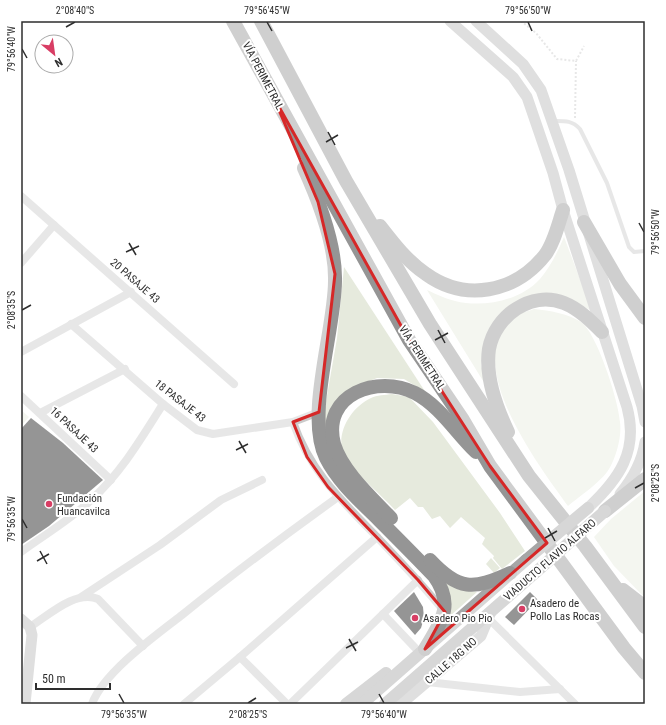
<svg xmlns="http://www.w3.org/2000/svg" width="666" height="725" font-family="'Roboto Condensed',sans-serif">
  <rect width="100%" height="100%" fill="#fff"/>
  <g fill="#e6eadd">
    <path d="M564 237 592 311 573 301 528 300 484 350 481 365 488 389 427 290C436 294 446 299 455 301 483 308 520 301 540 279 551 266 558 251 564 237Z"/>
    <polygon points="344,267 428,396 419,388 404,379 377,378 350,389 326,432 324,413 337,338"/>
    <path d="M534 309C550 311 567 313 581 322 597 333 619 402 620 422 622 437 616 457 609 469 601 482 580 496 568 506 540 467 455 356 517 316 522 312 529 311 534 309Z"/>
    <path d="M392 394 409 397 433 422 500 513 525 551 502 569 493 558 494 556 482 544 485 538 461 517 450 528 440 516 432 519 423 507H418L410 498 395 510C380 494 362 479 348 462 331 440 349 408 371 398 377 395 385 395 392 394Z"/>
    <polygon points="21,410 29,417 21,426"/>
    <polygon points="645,491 645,598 614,566 594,537 611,519"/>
    <polygon points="491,558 500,568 494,573 486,564"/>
    <polygon points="442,581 458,589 477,592 449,617"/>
  </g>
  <g fill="#151515">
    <polygon points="31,418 63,443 103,480 49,526 21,545 21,429"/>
    <polygon points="414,592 423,607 424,618 421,628 415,635 394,611"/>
    <polygon points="530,592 538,600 514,625 505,617"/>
  </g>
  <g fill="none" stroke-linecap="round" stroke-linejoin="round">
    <g stroke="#cbcbcb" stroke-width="2" stroke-dasharray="2 2" stroke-linecap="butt">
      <polyline points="521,21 536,33 557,59 576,61 584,46"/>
      <polyline points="575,118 576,61"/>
    </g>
    <path stroke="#cbcbcb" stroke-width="4" d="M552 121C564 121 572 120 580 129L607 183 629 247 634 252 645 251"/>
    <g stroke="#cbcbcb" stroke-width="8">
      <polyline points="21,196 234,384"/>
      <polyline points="21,263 54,225"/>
      <polyline points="71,324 163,404 197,430 213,434 293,422 319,412"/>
      <polyline points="21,352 131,292"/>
      <polyline points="21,396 111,480"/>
      <polyline points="40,413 125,369"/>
      <path d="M293 422C310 471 340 499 376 536 399 560 422 584 443 610"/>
      <path d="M21 552C44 535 70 520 90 501 121 473 141 439 163 404"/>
      <polyline points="81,597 160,545 221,500 262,480"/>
      <polyline points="383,614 420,653"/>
      <polyline points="488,618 575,704"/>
      <path d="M30 627C49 615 75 590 98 599L143 646"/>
      <polyline points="240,657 287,704"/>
      <polyline points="427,682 520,692 560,689"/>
      <path d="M92 704C103 673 156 635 182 615 233 574 285 535 338 497"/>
      <polyline points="184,704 240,657 377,537"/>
      <polyline points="290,704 418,580"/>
    </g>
    <g stroke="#b8b8b8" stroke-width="11">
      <path d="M450 21 513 77 527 97 553 173 563 210 627 407C639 451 619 479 588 508"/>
      <polyline points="476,21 523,64 541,90 569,170 642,406 645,422"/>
      <path d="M620 494C633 478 642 462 645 442"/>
      <polyline points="21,619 30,627 32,635 25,704"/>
      <polyline points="401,704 481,636 491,612"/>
    </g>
    <g stroke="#a6a6a6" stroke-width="12">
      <polyline points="346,704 386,673"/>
      <polyline points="362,704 526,560"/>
      <polyline points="385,704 536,572"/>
    </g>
    <g stroke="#959595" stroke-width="14">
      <polyline points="233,21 409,340 463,420 490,466 624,648 645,673"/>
      <polyline points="261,21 346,181 430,324 529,476 585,546 645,627"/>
      <path d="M304 168C319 201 336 244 335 281 335 330 305 415 326 458 338 482 360 501 379 520 397 538 416 557 434 576 455 605 441 622 425 649"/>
      <polyline points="584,222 620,284 645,318"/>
      <path d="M380 226C394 244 407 261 426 274 465 302 515 293 545 255 554 243 558 225 563 210"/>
      <path d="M508 432C497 409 485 376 489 349 495 316 531 290 564 303 579 309 591 321 602 332"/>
      <polyline points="605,511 645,479"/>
      <path d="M391 518C372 498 342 471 334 444 321 394 378 374 415 393 440 406 457 434 476 452"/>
      <path d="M430 560C459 591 473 590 510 573"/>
      <polyline points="623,590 645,607"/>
    </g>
    <g stroke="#a6a6a6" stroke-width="12">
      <polyline points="526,560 588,508"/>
      <polyline points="536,572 605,511"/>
    </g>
  </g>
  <path d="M0 0H666V725H0ZM273 96 409 340 490 466 547 543 425 649 445 612 418 580 328 487 307 457 293 422 319 412 335 274 318 202Z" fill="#fff" fill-opacity=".55" fill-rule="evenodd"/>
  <path fill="none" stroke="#d62828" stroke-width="3" stroke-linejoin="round" d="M273 96 409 340 490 466 547 543 425 649 445 612 418 580 328 487 307 457 293 422 319 412 335 274 318 202Z"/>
  <path fill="none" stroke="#2e2e2e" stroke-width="1.5" d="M267 22 272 31M528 22 532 31M66 27 75 22M22 49 27 58M328 132 335 145M326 142 338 135M639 223 644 232M129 243 136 255M126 252 139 246M22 310 31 305M438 330 445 343M435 340 448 333M239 441 246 453M236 450 248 444M635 488 644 483M22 519 27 528M548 528 555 541M545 538 557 531M40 551 47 564M37 561 49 554M349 639 356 651M346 648 358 642M119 694 124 703M379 694 384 703M248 703 256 698"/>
  <g fill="#d83d64" stroke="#fff" stroke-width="1.5">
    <circle cx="49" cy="504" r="4"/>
    <circle cx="522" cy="609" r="4"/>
    <circle cx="415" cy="618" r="4"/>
  </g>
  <g text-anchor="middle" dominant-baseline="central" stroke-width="4" stroke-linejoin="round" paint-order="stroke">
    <g font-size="11" fill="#2e2e2e" stroke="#fff">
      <text transform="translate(263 76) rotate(62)">VÍA PERIMETRAL</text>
      <text transform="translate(135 281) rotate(41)">20 PASAJE 43</text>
      <text transform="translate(422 358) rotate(57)">VÍA PERIMETRAL</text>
      <text transform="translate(180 401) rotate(38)">18 PASAJE 43</text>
      <text transform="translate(74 430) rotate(43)">16 PASAJE 43</text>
      <text transform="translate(550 560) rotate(-41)">VIADUCTO FLAVIO ALFARO</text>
      <text transform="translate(451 661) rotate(-41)">CALLE 18G NO</text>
    </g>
    <g font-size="11" fill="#2e2e2e" stroke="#fff" text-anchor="start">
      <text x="57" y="498">Fundación<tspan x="57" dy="13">Huancavilca</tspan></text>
      <text x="530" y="603">Asadero de<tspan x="530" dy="13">Pollo Las Rocas</tspan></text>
      <text x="423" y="618">Asadero Pio Pio</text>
    </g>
  </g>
  <rect width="666" height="725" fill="none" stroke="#ffffff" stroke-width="44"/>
  <g transform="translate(54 54) rotate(151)"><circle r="19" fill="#ffffff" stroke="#ababab"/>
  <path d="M0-3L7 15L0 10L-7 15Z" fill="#d83d64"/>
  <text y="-6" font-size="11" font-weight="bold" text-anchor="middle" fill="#2e2e2e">N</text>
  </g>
  <path d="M36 683v6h74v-6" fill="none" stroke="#2e2e2e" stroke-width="2"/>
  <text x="42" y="683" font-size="12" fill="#2e2e2e" stroke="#ffffff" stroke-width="3" paint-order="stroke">50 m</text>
  <rect x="22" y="22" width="622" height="681" fill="none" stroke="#2e2e2e" stroke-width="1.5"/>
  <g font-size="10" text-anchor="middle" fill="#2e2e2e">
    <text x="75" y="14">2°08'40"S</text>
    <text x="267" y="14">79°56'45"W</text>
    <text x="528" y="14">79°56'50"W</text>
    <text transform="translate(11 49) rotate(-90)" y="4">79°56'40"W</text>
    <text transform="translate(655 232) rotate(-90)" y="4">79°56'50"W</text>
    <text transform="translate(11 310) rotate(-90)" y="4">2°08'35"S</text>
    <text transform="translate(655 483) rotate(-90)" y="4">2°08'25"S</text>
    <text transform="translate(11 519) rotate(-90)" y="4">79°56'35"W</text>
    <text x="124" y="718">79°56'35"W</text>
    <text x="248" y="718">2°08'25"S</text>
    <text x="384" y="718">79°56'40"W</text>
  </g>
</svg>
